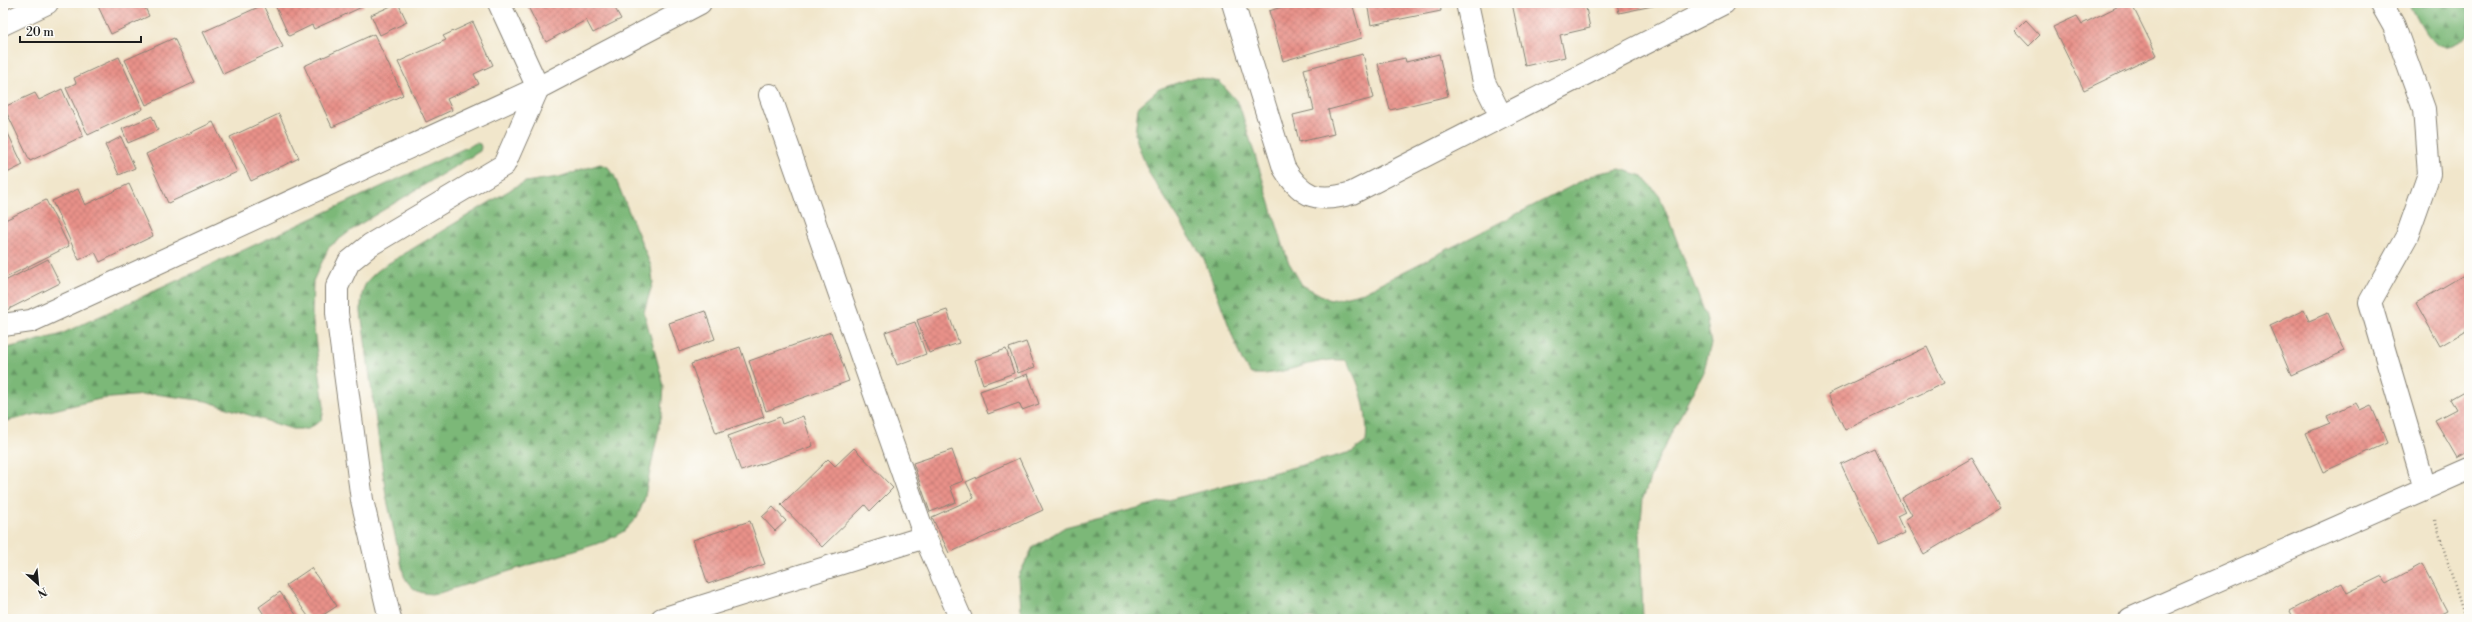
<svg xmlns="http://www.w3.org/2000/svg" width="2472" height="622" font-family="'Libre Bodoni',serif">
  <defs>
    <pattern id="forest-firs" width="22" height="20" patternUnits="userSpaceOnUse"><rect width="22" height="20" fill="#7bb878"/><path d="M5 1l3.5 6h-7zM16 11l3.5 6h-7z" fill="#649562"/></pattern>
    <pattern id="building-cross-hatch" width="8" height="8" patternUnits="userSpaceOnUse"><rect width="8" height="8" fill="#e89189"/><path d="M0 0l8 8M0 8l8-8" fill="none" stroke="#c67c76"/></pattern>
  </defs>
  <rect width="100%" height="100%" fill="#fdfcf7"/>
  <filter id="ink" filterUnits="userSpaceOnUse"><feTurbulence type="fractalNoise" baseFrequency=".025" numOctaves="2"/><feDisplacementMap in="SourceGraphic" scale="8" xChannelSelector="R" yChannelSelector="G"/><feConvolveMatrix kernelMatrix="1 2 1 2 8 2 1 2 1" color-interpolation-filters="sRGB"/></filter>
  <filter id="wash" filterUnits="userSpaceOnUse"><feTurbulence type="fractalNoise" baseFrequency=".012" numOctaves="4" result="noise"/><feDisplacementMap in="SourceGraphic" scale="16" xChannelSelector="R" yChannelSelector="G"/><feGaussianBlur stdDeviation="0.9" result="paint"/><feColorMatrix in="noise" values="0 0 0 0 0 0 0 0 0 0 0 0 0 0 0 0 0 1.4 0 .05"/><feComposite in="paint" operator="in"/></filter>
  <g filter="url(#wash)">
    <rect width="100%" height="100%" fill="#f1e6cb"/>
    <g fill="url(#forest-firs)" stroke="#4c6a4a">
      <path d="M2409 3H2469V34C2435 65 2424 30 2409 3Z"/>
      <path d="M1195 77 1220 82 1239 104 1288 261 1302 285 1330 300 1364 292 1595 174 1620 169 1643 176 1660 197 1706 316 1711 344 1704 370 1655 465 1643 498 1640 532 1643 619H1025L1020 609 1018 577 1033 547 1065 527 1352 452 1366 442C1369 416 1361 381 1345 360 1313 357 1284 377 1251 374L1242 361 1204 259 1149 173 1141 153 1135 135 1138 107 1159 89Z"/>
      <polygon points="476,143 480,144 481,147 480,151 357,226 329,247 313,281 312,315 324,406 322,420 308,429 292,429 206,401 155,394 100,399 3,422 3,349 59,335"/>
      <path d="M600 164 608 167 614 175 651 266 653 282 644 312 664 386 662 413 644 501 637 517 624 531 606 541 436 594C420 594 412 591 404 576L386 495 361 312C361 287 364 281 384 266L515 187 525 182 559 177Z"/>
    </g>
    <g id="blocks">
      <g fill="url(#building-cross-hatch)">
        <polygon points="104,3 143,3 149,16 111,34 98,6"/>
        <polygon points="274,3 363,3 364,6 314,29 312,25 289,36"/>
        <polygon points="398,3 407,22 380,35 371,15"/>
        <polygon points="526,3 612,3 621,19 593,33 586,20 546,42"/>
        <polygon points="1294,3 1352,3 1362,38 1283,61 1269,11"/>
        <polygon points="1367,3 1440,3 1441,11 1371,25"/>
        <polygon points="1512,3 1585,3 1590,28 1560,35 1565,57 1525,66"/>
        <polygon points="1617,3 1662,3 1662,4 1619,13"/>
        <polygon points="2125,3 2131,3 2157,55 2084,90 2053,27 2077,16 2082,24"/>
        <polygon points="263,5 283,47 223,74 203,32"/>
        <polygon points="2026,20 2040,35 2029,46 2015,31"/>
        <polygon points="473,22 493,65 474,74 479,84 447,99 452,110 426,122 398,62 446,40 443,36"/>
        <polygon points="374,34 403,95 332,127 304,66"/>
        <polygon points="174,38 195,82 146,105 125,60"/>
        <polygon points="1363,54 1374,98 1328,110 1334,134 1299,142 1293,115 1314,110 1304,69"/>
        <polygon points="1439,54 1448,96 1390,110 1378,64 1405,58 1406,62"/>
        <polygon points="119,57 143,109 88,135 66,88 76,83 74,78"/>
        <polygon points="62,89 83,136 30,161 4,107 35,93 39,100"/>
        <polygon points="279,114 299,158 251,181 230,137"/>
        <polygon points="152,116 158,130 128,143 122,129"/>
        <polygon points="213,122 237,172 168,203 146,154"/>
        <polygon points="3,123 23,165 3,175"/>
        <polygon points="121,137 135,168 119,175 105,145"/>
        <polygon points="129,184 153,236 100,262 95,252 79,260 52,201 78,189 85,205"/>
        <polygon points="46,200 69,246 5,278 3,274 3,221"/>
        <polygon points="48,259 60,283 5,311 3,282"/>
        <polygon points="2469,272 2469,329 2440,346 2416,303"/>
        <polygon points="947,310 959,343 929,353 917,320"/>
        <polygon points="2304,310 2309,321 2328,313 2345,351 2291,375 2270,326"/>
        <polygon points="705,311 715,339 679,352 669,323"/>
        <polygon points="915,322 926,354 897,365 885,332"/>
        <polygon points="831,332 849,381 766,411 749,361"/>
        <polygon points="1026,342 1035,367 1018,373 1009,348"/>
        <polygon points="740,347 764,417 716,433 691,364"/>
        <polygon points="1927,347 1944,383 1845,430 1828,394"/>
        <polygon points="1006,349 1014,373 983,384 975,360"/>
        <polygon points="1028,374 1039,404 1022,410 1019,403 988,414 980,391"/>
        <polygon points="2469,388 2469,451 2457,458 2435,420 2456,409 2450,399"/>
        <polygon points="2356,403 2360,410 2371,405 2387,443 2323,472 2306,433 2330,423 2327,416"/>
        <polygon points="803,416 813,446 741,471 728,436 780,417 782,424"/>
        <polygon points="854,448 893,488 870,511 865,505 822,547 781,505 828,459 835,466"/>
        <polygon points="1875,448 1905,512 1897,516 1905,533 1879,545 1841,464"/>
        <polygon points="952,450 963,481 950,486 956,502 930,512 913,463"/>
        <polygon points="1019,458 1043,510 949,553 932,517 974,498 966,482"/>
        <polygon points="1972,458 2001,508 1924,554 1905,520 1912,515 1902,498"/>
        <polygon points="773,507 786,521 775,531 762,517"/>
        <polygon points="750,521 765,564 708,584 693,540"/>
        <polygon points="2422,564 2447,611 2431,619 2294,619 2290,611 2342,583 2347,593 2382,576 2387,583"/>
        <polygon points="311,568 337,606 317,619 310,619 286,585"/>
        <polygon points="280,592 299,619 267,619 259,607"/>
      </g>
    </g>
  </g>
  <g filter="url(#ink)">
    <use href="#blocks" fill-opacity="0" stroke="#868174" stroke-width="1"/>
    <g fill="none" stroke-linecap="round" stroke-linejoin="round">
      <defs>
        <g id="minor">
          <path d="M1233 3 1284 168C1302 198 1319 203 1352 193L1724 3"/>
          <polyline points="1467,3 1484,82 1501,116"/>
          <polyline points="2381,3 2394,26 2424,109 2429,174 2407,236 2370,302 2425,488"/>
          <polyline points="770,95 925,537 961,619"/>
          <polyline points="3,325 31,321 538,88 700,3"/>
          <polyline points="390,619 362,500 337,313 337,287 349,262 370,245 504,165 538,88 499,3"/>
          <polyline points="662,619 925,537"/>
          <polyline points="2130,619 2469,469"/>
        </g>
        <polyline id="tertiary" points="3,24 47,3"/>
      </defs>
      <use href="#minor" stroke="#868174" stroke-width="24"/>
      <use href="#tertiary" stroke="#868174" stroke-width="24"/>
      <polyline stroke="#868174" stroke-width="2.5" stroke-dasharray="1 3" stroke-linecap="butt" points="2435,520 2465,619"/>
      <use href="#minor" stroke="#fff" stroke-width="22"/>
      <use href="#tertiary" stroke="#fff" stroke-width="22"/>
    </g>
  </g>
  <rect width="2472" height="622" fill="none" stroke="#fdfcf7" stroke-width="16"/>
  <g transform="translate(38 584) rotate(153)" stroke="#fdfcf7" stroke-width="3" paint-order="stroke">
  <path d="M0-3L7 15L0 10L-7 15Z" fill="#1c1c1c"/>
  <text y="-6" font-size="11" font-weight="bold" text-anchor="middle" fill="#1c1c1c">N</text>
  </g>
  <path d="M20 36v6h121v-6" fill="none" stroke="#1c1c1c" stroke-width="2"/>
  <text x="26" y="36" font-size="12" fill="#1c1c1c" stroke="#fdfcf7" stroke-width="3" paint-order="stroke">20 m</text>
</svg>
